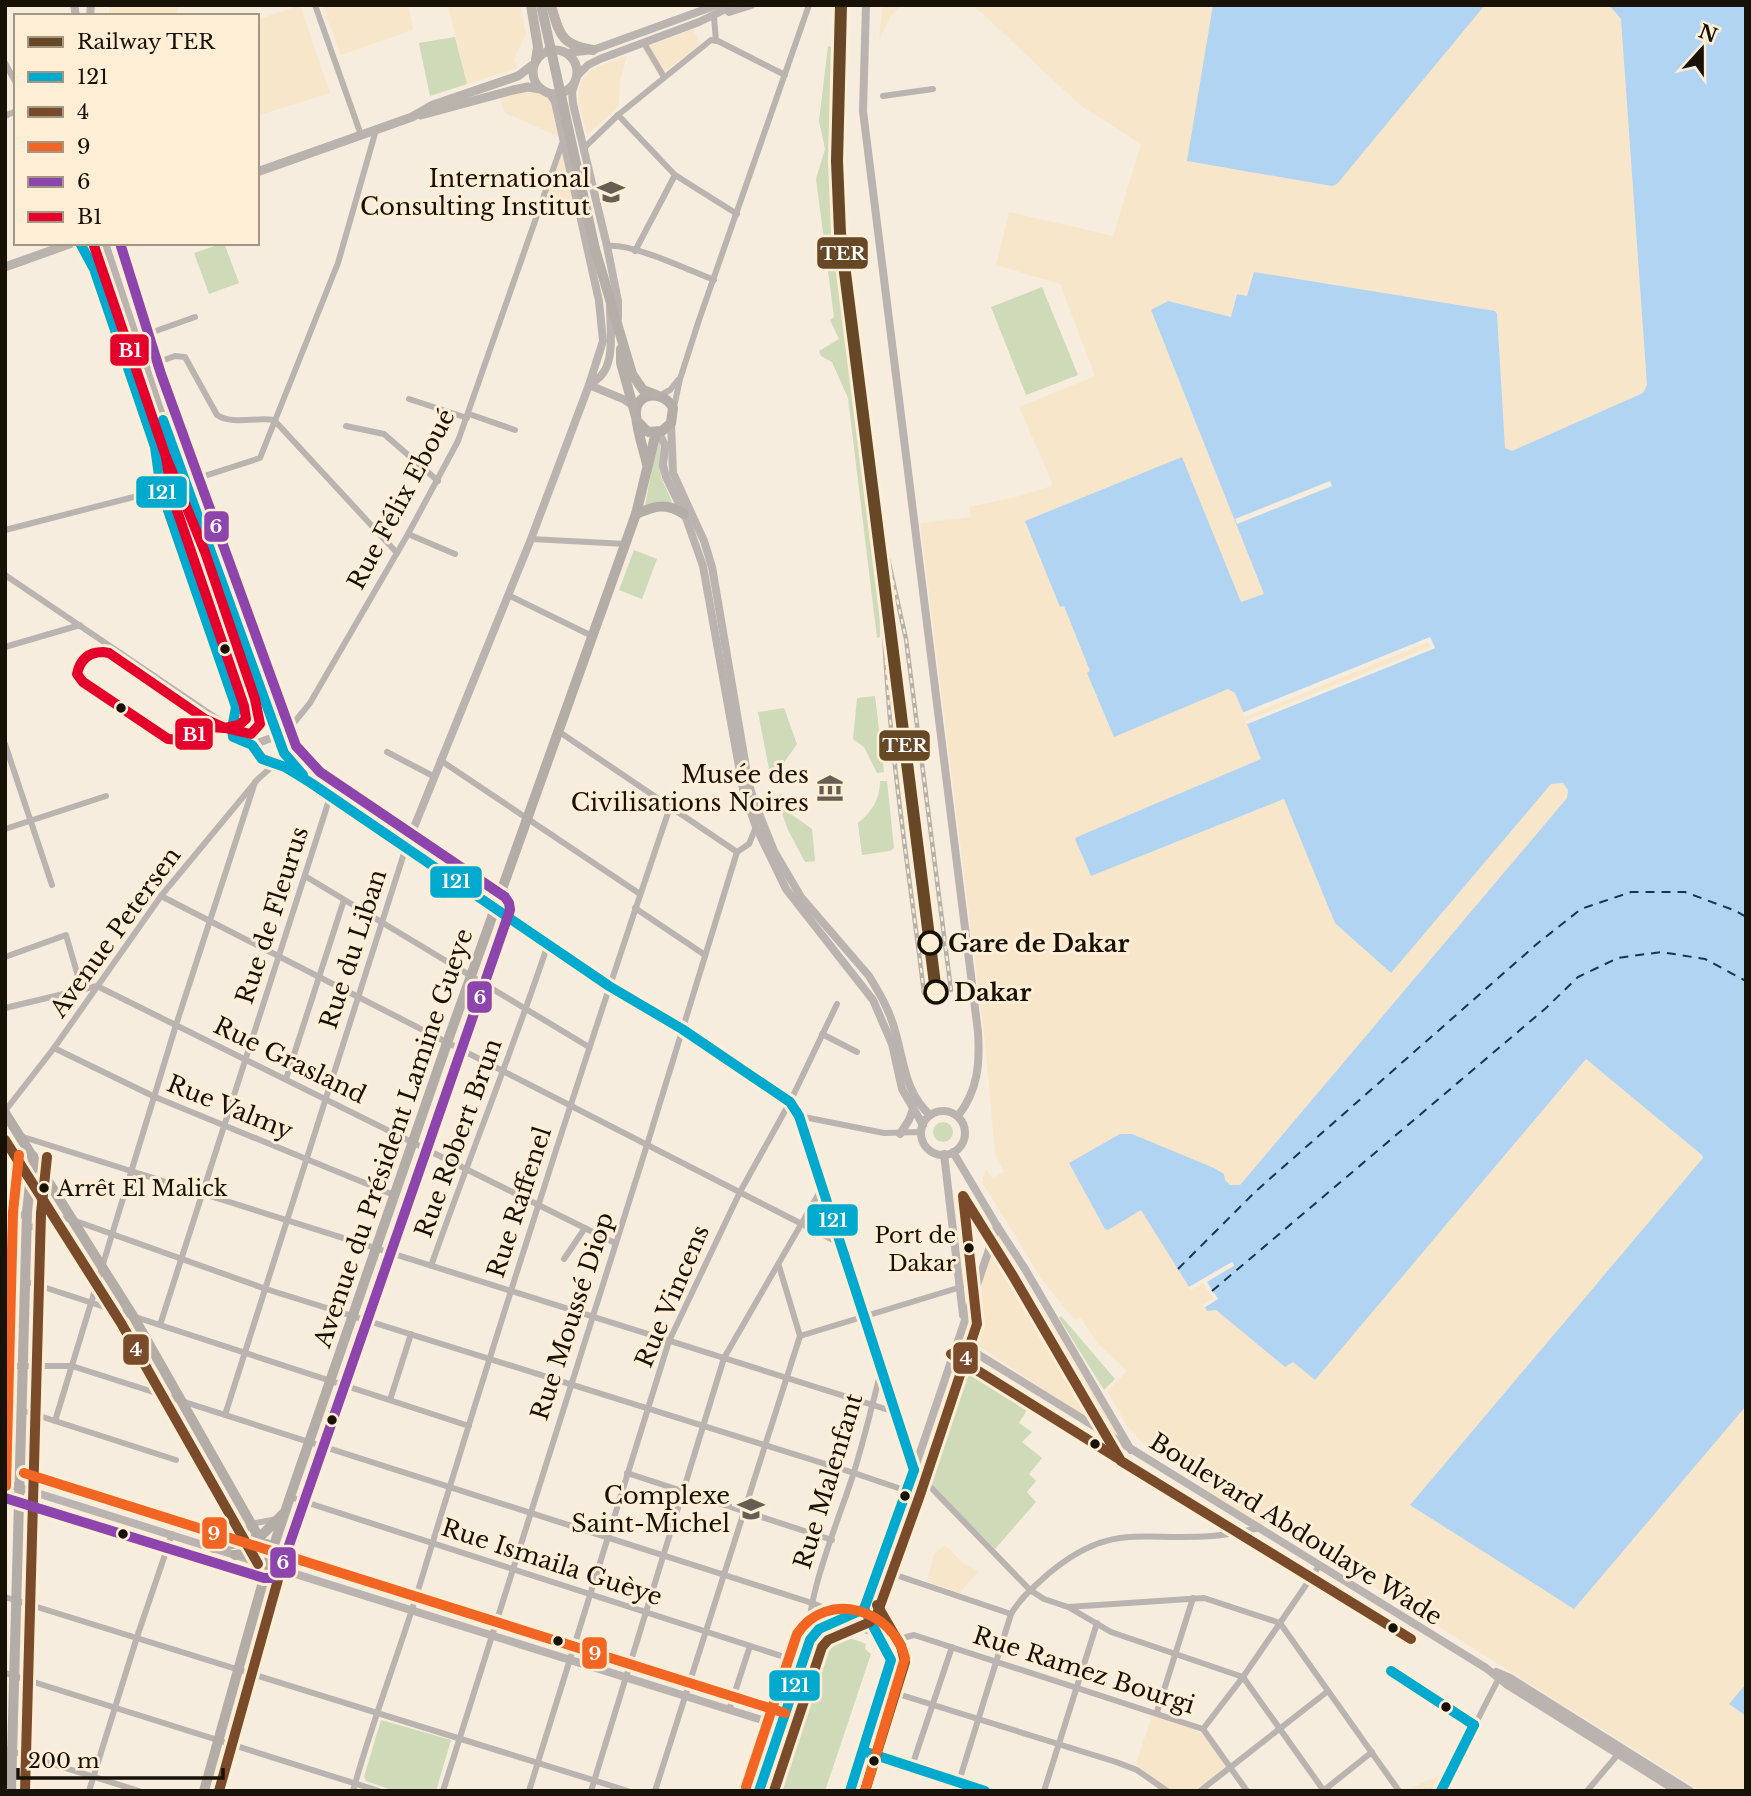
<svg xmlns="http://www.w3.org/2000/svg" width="1751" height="1796" font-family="'Libre Baskerville',serif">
  <rect width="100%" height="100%" fill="#f6eddf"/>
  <g fill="#f8e6cb">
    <polygon points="109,5 178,5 177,16 109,16"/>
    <polygon points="300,5 330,93 257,116 257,20"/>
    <polygon points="322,5 409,5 413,30 341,55"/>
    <polygon points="448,5 520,5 526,33 514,60 518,68 467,84"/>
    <polygon points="882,5 901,5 890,17 879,41"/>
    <polygon points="973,5 1746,5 1746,1791 1701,1791 1316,1550 1316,1545 1307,1540 1307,1537 1302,1533 1269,1516 1263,1525 1204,1488 1205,1484 1144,1444 1127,1426 1107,1391 1127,1371 1098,1344 1080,1317 1075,1320 1044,1283 982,1182 986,1169 993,1179 1004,1171 995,1154 985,1042 920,523 971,517 969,507 1020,496 1051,486 1052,482 1019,407 1095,376 1060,284 996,265 1009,212 1113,236 1141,144 1081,106"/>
    <polygon points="693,29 700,44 659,76 642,48"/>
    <polygon points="627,56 620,81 619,106 587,135 578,100 580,84 588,72 596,67"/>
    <polygon points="528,91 538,92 550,100 560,137 505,113 499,96"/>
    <polygon points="563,150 578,216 545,202"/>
    <polygon points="998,1235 1122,1442 979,1346 968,1325 969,1318"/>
    <polygon points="945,1545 963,1563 978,1572 960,1593 927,1581 934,1554"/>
    <polygon points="1153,1712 1202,1733 1229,1771 1202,1791 1170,1791 1136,1764"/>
    <polygon points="1442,1774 1434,1791 1404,1791"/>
  </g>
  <g fill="#cedab8">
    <path d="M837 5H839C836 81 832 157 837 232L879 569 880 637 877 638 848 398 832 362 821 356 819 351 839 339 830 320 834 317 816 179 825 149 819 121 828 46 835 48Z"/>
    <polygon points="455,37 467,84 430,96 419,43"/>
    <polygon points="224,243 239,283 209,294 194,253"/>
    <polygon points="1042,287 1078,375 1026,395 991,307"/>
    <polygon points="657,441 660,444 661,477 673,504 661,501 645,506"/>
    <polygon points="634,550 657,559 642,599 619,590"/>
    <polygon points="875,696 884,772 877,773 864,747 853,739 857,698"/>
    <polygon points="784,708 797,744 785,761 781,779 771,779 758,712"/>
    <path d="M880 781H887L894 848 890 851 862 855 858 823C872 812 880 799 880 781Z"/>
    <polygon points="781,794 791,814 812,829 815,861 805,862 788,830 776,796"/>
    <circle cx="943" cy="1132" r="10"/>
    <polygon points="1061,1316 1115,1379 1104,1390 1059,1318"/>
    <polygon points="973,1368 1031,1404 1019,1423 1032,1432 1022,1442 1042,1458 1029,1474 1036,1481 1027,1492 1036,1502 995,1549 929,1483 924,1469 959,1370"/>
    <polygon points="840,1634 866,1644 865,1649 871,1654 825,1791 778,1791 829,1640 833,1637 838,1639"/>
    <polygon points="381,1720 451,1740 436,1791 395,1791 366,1781 364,1777"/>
  </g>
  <g fill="#b2d4f3">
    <polygon points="1213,5 1485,5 1337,184 1332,186 1187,161"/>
    <polygon points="1609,5 1746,5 1746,1406 1574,1609 1410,1505 1703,1158 1702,1155 1586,1059 1315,1380 1293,1362 1285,1367 1216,1310 1207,1311 1205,1307 1217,1299 1206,1282 1234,1266 1232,1262 1189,1287 1141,1210 1108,1230 1105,1229 1069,1163 1120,1134 1132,1134 1214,1168 1224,1174 1225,1180 1230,1185 1240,1185 1567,798 1568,790 1563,783 1551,784 1391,973 1335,923 1284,799 1091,876 1075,839 1077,837 1261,759 1247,724 1435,648 1430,638 1244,714 1235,693 1228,689 1114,737 1087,673 1090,671 1064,606 1060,607 1025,521 1182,457 1241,602 1264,594 1151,310 1168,301 1231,317 1237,294 1247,296 1254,272 1495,311 1497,314 1505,448 1512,451 1643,393 1647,385 1621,19"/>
    <polygon points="1746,1684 1746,1716 1729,1704"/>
  </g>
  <g fill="#f6eddf">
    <polygon points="1330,481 1332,486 1237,524 1235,519"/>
    <polygon points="1430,637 1435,648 1247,724 1245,721 1430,647 1428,642 1245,717 1242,713"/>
    <polygon points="1232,1262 1234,1265 1207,1282 1218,1299 1205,1307 1202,1305 1213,1298 1203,1283 1191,1290 1189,1287"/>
  </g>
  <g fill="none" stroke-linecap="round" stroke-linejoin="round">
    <g stroke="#113657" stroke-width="2" stroke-dasharray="9 7" stroke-linecap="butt">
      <polyline points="1178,1269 1256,1191 1538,943 1581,909 1631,892 1685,892 1736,911 1746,917"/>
      <polyline points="1212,1291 1546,1008 1578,977 1618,958 1661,952 1705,959 1746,981"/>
    </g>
    <g stroke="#bab3b0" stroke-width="6">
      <polyline points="315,5 361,135"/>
      <polyline points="714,17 716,41"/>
      <polyline points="644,43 664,77"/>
      <polyline points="5,63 16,83"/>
      <polyline points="883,96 933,89"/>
      <polyline points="618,115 675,175 737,214"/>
      <polyline points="5,116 16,111"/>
      <polyline points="584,148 618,115 711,40 718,41 785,75"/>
      <path d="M607 246C633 243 688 270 714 280"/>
      <polyline points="635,251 675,175"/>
      <polyline points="136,338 195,317"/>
      <path d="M145 367 175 356 185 357 217 415C232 425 256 417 274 420L397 553"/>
      <polyline points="659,396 670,390 678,380"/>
      <polyline points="409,399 467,418"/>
      <polyline points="674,407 680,379 699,320 809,5"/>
      <polyline points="469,414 515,430"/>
      <polyline points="346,426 384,434 438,481"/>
      <polyline points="5,530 161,490 260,458 338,263 376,130"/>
      <polyline points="408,534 455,554"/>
      <polyline points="531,539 626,544"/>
      <polyline points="5,575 231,728"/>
      <polyline points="508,595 592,636"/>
      <polyline points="5,647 80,625"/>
      <polyline points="558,731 737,852"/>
      <polyline points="277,736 293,724 310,703 408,534 458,441 563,141"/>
      <polyline points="5,744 52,885"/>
      <polyline points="387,752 433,776"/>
      <polyline points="440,760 640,894"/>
      <polyline points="5,829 106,796"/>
      <polyline points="737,852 749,844 756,827"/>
      <polyline points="305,876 589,1047"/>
      <polyline points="161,896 841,1244"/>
      <polyline points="496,908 609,986 682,1029 790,1102 799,1116 914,1470 1030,1590 1044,1599 1068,1607 1204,1598 1280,1623 1399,1791"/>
      <polyline points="635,908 705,955"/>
      <polyline points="5,957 66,935 82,990"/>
      <polyline points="5,1008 97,986 615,1243"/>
      <polyline points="822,1034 857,1052"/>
      <polyline points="54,1048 155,1097 394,1195"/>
      <polyline points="286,1079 344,900"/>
      <polyline points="5,1111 54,1048 161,896 258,779 276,763"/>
      <polyline points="799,1116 884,1133 921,1132"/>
      <polyline points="20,1136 895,1412"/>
      <polyline points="5,1224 27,1212"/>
      <polyline points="27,1229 54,1218 70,1219 266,1289 854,1473 907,1491"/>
      <polyline points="564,1259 585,1228"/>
      <path d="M431 1266C469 1158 512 1052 548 944"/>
      <polyline points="779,1266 800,1336"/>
      <polyline points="25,1281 469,1426"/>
      <polyline points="160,1325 330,797"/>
      <polyline points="800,1336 961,1287"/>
      <polyline points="5,1366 72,1366 812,1603 848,1617"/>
      <polyline points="390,1400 411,1334"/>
      <polyline points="21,1410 176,1460"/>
      <polyline points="225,1415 406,847"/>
      <polyline points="55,1421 176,1025 255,782"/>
      <polyline points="627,1473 832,1540"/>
      <polyline points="290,1497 803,1663"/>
      <polyline points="237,1541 251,1524 277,1519"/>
      <polyline points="878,1569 1011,1614"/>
      <polyline points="5,1597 628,1791"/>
      <polyline points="1070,1608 1111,1632 1243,1677 1324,1791"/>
      <path d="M810 1640C803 1603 841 1514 853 1475 864 1441 872 1405 881 1371"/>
      <polyline points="891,1660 903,1638 914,1635 1203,1729"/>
      <polyline points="5,1673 379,1791"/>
      <polyline points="882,1689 1116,1762 1137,1770 1167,1791"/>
      <polyline points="729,1710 750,1646"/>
      <polyline points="1157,1712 1193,1598"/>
      <polyline points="1203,1729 1243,1677 1319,1566"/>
      <polyline points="1203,1729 1247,1791"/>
      <polyline points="5,1749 139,1791"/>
      <polyline points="863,1751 986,1791"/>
      <polyline points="912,1766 952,1647"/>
      <polyline points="89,1791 137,1637 172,1534"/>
      <path d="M353 1791C372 1721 399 1654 420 1584 499 1324 582 1065 670 807"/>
      <polyline points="443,1791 647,1145 737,852"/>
      <polyline points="529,1791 669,1341 740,1192 790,1102 837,1004"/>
      <polyline points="591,1791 724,1358 822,1188"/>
      <polyline points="655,1791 800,1336"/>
      <path d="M956 1791 1011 1614C1021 1597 1034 1587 1048 1574 1110 1522 1139 1541 1211 1536 1228 1535 1244 1531 1260 1528"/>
      <polyline points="1044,1791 1097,1623"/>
      <polyline points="1200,1791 1328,1691"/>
      <polyline points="1323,1791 1372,1752"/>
      <polyline points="1441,1791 1501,1674"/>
      <polyline points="1587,1791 1620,1752"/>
    </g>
    <g stroke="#bab3b0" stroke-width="8">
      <polyline points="74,5 76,16"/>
      <path d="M866 5 863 111 978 1032C980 1064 978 1090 958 1116"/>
      <polyline points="729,12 751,5"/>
      <polyline points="90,16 91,5"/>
      <polyline points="567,53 593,50 717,5"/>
      <polyline points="577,76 588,65 600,59 699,22 734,5"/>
      <polyline points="576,79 572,92 573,104 607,246 618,301 618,318"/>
      <path d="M80 243 94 269 155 447 161 490 236 707C236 718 229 726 233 737L252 745 262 759 285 767 311 783 496 908"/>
      <polyline points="105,243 171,443 187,482 269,713 284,753 301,773"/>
      <path d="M590 383C618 373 610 330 610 306"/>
      <polyline points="589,385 623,399 632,405"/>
      <path d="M671 423 673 473 704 541 712 567 749 785 756 806 774 851 801 897 869 976C880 994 890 1011 895 1031 904 1061 905 1093 930 1115"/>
      <polyline points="658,432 665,445 663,465 666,477 686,518 703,566 743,789 756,827 786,889 873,1000 892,1044 902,1089 923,1125"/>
      <polyline points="252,745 277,736"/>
      <polyline points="406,847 531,539 589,385 603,341 599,301 555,102 550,94"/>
      <circle cx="943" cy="1133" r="22"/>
      <polyline points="900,1134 909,1120 913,1109"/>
      <polyline points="953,1152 997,1226 1025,1269 1131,1450"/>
      <polyline points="944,1154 963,1315"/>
      <polyline points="958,1342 1486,1668 1506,1684 1677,1791"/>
      <polyline points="5,1483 781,1726"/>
      <polyline points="864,1609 907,1491 997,1226"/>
      <polyline points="838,1623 848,1624 874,1632"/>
      <polyline points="1496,1672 1510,1678 1690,1791"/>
      <polyline points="759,1791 810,1640 819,1629 864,1609"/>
      <path d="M850 1791 891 1660C885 1640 869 1629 864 1609"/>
    </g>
    <g stroke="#bab2ad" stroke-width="9">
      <circle cx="555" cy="72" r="22"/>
      <polyline points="421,115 513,90 528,87 541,89"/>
      <polyline points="257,172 412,117 433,105 518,76 534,64"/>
      <polyline points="5,267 72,243"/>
    </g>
    <g stroke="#b4aca6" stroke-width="10">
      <path d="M637 421 648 432 662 431 671 423 673 408C663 389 634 392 636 415 637 431 643 448 647 464"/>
      <path d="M636 514C655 506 666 502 684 514"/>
      <polyline points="5,1113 133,1316 270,1557"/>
      <polyline points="214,1548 259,1538 283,1514"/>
      <polyline points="235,1555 253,1552 267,1544"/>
      <polyline points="11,1791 27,1212 33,1156"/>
      <polyline points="204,1791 270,1557 290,1497 447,1043 636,514 656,432"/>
    </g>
    <g stroke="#b6aea8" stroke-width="10">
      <polyline points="595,249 632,374 643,390 656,395"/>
      <polyline points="621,349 621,363 636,417"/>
    </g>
    <g stroke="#b8b0a9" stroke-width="10">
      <polyline points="531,5 538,47 536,60"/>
      <path d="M551 6C560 35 561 45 593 50"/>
    </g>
    <defs>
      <g id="rail">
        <polyline points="884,541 906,639 951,990"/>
        <path d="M883 570C882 711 907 853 924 993"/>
      </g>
    </defs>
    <use href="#rail" stroke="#b5b0a8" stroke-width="4.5"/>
    <use href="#rail" stroke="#ffeed6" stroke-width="2" stroke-dasharray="5" stroke-linecap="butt"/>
    <polyline stroke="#b6aea8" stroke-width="10" points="541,5 595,249"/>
    <defs>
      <g id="bus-1">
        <polyline points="80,243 94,269 155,447 161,490 236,707 232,729 233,737 252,745 262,759 285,767 311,783 609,986 682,1029 790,1102 799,1116 914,1470"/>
        <polyline points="163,420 284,753 303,775"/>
        <polyline points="864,1609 914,1470"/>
        <polyline points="1391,1671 1474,1725"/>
        <polyline points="863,1751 985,1791"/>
        <polyline points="759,1791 810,1640 819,1629 864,1609"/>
        <polyline points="850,1791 891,1660 864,1609"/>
        <polyline points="1441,1791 1474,1725"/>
      </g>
      <g id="bus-2">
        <polyline points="5,1140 121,1323 258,1564"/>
        <polyline points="951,1354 1119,1459"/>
        <polyline points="877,1614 920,1495 977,1324 963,1196 1013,1276 1121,1461 1411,1639"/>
        <polyline points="25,1791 41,1213 47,1157"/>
        <polyline points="219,1791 281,1569"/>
        <polyline points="774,1791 822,1647 828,1640 870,1622"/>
        <polyline points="865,1791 905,1662 901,1646 877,1605"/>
      </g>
      <g id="bus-3">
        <polyline points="24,1473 785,1713"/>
        <polyline points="6,1486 13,1212 19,1155"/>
        <path d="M746 1787 797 1634C827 1589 893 1609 905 1658L865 1791"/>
      </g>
      <polyline id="bus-4" points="5,1498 264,1578 272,1578 279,1574 510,910 509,903 505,897 320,772 296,746 161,374 120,243"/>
      <g id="bus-5">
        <polyline points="93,243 166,457"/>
        <polyline points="166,457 205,552 255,699 260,724 251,734 225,728"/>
        <polyline points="166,457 172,496 244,706 246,719 239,725 225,728"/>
        <path d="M103 652 109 653 205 719 225 728 208 727 182 740 168 739 83 682 77 674C80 660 88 652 103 652Z"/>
      </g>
    </defs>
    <use href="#bus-1" stroke="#ffeed6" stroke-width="16"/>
    <use href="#bus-2" stroke="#ffeed6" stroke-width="16"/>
    <use href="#bus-3" stroke="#ffeed6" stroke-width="16"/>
    <use href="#bus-4" stroke="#ffeed6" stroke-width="16"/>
    <use href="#bus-5" stroke="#ffeed6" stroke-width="16"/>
    <use href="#bus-1" stroke="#00a9ce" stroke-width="10"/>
    <use href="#bus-2" stroke="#7a4b2a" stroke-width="10"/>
    <use href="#bus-3" stroke="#f26522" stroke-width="10"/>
    <use href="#bus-4" stroke="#8e44ad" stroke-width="10"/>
    <use href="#bus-5" stroke="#e4002b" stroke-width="10"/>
    <defs>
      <polyline id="rail-1" points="841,5 837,161 840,233 936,992"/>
    </defs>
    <use href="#rail-1" stroke="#ffeed6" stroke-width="18"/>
    <use href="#rail-1" stroke="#664827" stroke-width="12"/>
  </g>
  <defs>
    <symbol id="university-bare" viewBox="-9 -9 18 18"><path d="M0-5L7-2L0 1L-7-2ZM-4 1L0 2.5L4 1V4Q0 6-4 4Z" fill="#665e52" stroke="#ffeed6" stroke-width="2.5" paint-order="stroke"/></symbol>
    <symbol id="museum-bare" viewBox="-9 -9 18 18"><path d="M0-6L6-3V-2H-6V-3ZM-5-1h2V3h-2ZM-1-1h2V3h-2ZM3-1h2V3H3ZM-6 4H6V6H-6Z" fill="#665e52" stroke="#ffeed6" stroke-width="2.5" paint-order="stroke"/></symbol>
  </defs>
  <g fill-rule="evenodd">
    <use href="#university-bare" x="592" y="173" width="38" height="38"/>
    <use href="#museum-bare" x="811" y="769" width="38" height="38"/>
    <use href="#university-bare" x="732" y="1490" width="38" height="38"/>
  </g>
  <g fill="#181106" stroke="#ffeed6" stroke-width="2.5">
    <circle cx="225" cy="649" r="6"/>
    <circle cx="121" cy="708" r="6"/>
    <circle cx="44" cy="1188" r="6"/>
    <circle cx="969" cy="1248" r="6"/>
    <circle cx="332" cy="1420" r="6"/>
    <circle cx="1095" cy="1444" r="6"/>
    <circle cx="905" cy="1496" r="6"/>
    <circle cx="123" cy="1534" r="6"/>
    <circle cx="1393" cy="1628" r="6"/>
    <circle cx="558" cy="1641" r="6"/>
    <circle cx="1446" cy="1707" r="6"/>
    <circle cx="874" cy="1761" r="6"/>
  </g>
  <g fill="#ffeed6" stroke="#181106" stroke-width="3.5">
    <circle cx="930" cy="943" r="11"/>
    <circle cx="936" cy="992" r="11"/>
  </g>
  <g text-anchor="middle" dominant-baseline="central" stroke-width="6" stroke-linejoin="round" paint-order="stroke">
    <g font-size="22" fill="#181106" stroke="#ffeed6" text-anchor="start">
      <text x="57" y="1188">Arrêt El Malick</text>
      <text x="956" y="1235" text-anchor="end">Port de<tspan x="956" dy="28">Dakar</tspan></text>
    </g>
    <g font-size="24" fill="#181106" stroke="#ffeed6" text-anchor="end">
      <text x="590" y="178">International<tspan x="590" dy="28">Consulting Institut</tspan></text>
      <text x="809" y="774">Musée des<tspan x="809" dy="28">Civilisations Noires</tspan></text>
      <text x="730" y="1495">Complexe<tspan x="730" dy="28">Saint-Michel</tspan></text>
    </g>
    <g font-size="24" fill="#181106" stroke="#ffeed6">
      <text transform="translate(401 499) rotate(-62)">Rue Félix Eboué</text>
      <text transform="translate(272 915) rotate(-72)">Rue de Fleurus</text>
      <text transform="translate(115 932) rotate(-54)">Avenue Petersen</text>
      <text transform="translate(353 949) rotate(-72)">Rue du Liban</text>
      <text transform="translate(290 1060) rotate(26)">Rue Grasland</text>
      <text transform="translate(230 1107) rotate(22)">Rue Valmy</text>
      <text transform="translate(393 1138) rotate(-71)">Avenue du Président Lamine Gueye</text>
      <text transform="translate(458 1138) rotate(-70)">Rue Robert Brun</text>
      <text transform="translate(519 1202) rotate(-72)">Rue Raffenel</text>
      <text transform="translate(672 1296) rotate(-67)">Rue Vincens</text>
      <text transform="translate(572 1316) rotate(-72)">Rue Moussé Diop</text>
      <text transform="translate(828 1481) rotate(-73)">Rue Malenfant</text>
      <text transform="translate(1296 1529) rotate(32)">Boulevard Abdoulaye Wade</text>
      <text transform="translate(552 1562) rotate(18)">Rue Ismaila Guèye</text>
      <text transform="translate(1084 1670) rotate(18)">Rue Ramez Bourgi</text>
    </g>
    <g font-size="24" font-weight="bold" fill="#181106" stroke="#ffeed6" text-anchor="start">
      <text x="948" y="943">Gare de Dakar</text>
      <text x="954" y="992">Dakar</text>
    </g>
  </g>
  <g stroke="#ffeed6" stroke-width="2.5">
    <rect x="816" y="236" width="53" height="34" rx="7" fill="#664827"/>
    <rect x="109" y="333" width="41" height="34" rx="7" fill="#e4002b"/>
    <rect x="135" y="475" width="53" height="34" rx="7" fill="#00a9ce"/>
    <rect x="203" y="510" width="27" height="33" rx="7" fill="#8e44ad"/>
    <rect x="174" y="717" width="40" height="34" rx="7" fill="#e4002b"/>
    <rect x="878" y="729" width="53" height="33" rx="7" fill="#664827"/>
    <rect x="429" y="865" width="54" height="34" rx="7" fill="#00a9ce"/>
    <rect x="466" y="980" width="27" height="34" rx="7" fill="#8e44ad"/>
    <rect x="806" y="1203" width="53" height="34" rx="7" fill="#00a9ce"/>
    <rect x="122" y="1333" width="28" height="33" rx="7" fill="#7a4b2a"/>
    <rect x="952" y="1341" width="27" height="34" rx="7" fill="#7a4b2a"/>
    <rect x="201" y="1516" width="27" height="34" rx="7" fill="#f26522"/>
    <rect x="269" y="1546" width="28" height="33" rx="7" fill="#8e44ad"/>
    <rect x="581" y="1636" width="27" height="34" rx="7" fill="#f26522"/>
    <rect x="768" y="1669" width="53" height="33" rx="7" fill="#00a9ce"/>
  </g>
  <g font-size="19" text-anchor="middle" font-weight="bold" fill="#fff">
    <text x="843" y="260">TER</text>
    <text x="130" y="357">B1</text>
    <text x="162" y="499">121</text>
    <text x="216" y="533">6</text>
    <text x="194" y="741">B1</text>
    <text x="905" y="752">TER</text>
    <text x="456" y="888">121</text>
    <text x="480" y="1004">6</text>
    <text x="833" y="1227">121</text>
    <text x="136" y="1356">4</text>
    <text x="966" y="1365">4</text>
    <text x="214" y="1540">9</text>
    <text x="283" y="1569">6</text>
    <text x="595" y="1660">9</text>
    <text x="795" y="1692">121</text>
  </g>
  <rect width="1751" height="1796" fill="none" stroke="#181106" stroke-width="14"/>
  <rect x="14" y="14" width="245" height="231" fill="#ffeed6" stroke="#a39683" stroke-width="2"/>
  <rect x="28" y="37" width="35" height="10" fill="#664827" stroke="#a39683" stroke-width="2"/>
  <text x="77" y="49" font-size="21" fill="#181106">Railway TER</text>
  <rect x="28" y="72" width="35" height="10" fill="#00a9ce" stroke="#a39683" stroke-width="2"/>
  <text x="77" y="84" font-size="21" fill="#181106">121</text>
  <rect x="28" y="107" width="35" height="10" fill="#7a4b2a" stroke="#a39683" stroke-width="2"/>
  <text x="77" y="119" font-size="21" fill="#181106">4</text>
  <rect x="28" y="142" width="35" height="10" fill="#f26522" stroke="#a39683" stroke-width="2"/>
  <text x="77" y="154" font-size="21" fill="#181106">9</text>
  <rect x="28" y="177" width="35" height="10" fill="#8e44ad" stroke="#a39683" stroke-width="2"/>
  <text x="77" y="189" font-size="21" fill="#181106">6</text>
  <rect x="28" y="212" width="35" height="10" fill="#e4002b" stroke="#a39683" stroke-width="2"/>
  <text x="77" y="224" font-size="21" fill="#181106">B1</text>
  <g transform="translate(1702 49) rotate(21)" stroke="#ffeed6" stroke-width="5" paint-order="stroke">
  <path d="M0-5L12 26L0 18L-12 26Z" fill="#181106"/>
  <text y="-10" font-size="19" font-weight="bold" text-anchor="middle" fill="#181106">N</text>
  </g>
  <path d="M18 1768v10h205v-10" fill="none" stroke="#181106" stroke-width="3.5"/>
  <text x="28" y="1768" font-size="21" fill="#181106" stroke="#ffeed6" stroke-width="5" paint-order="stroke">200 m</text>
</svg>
